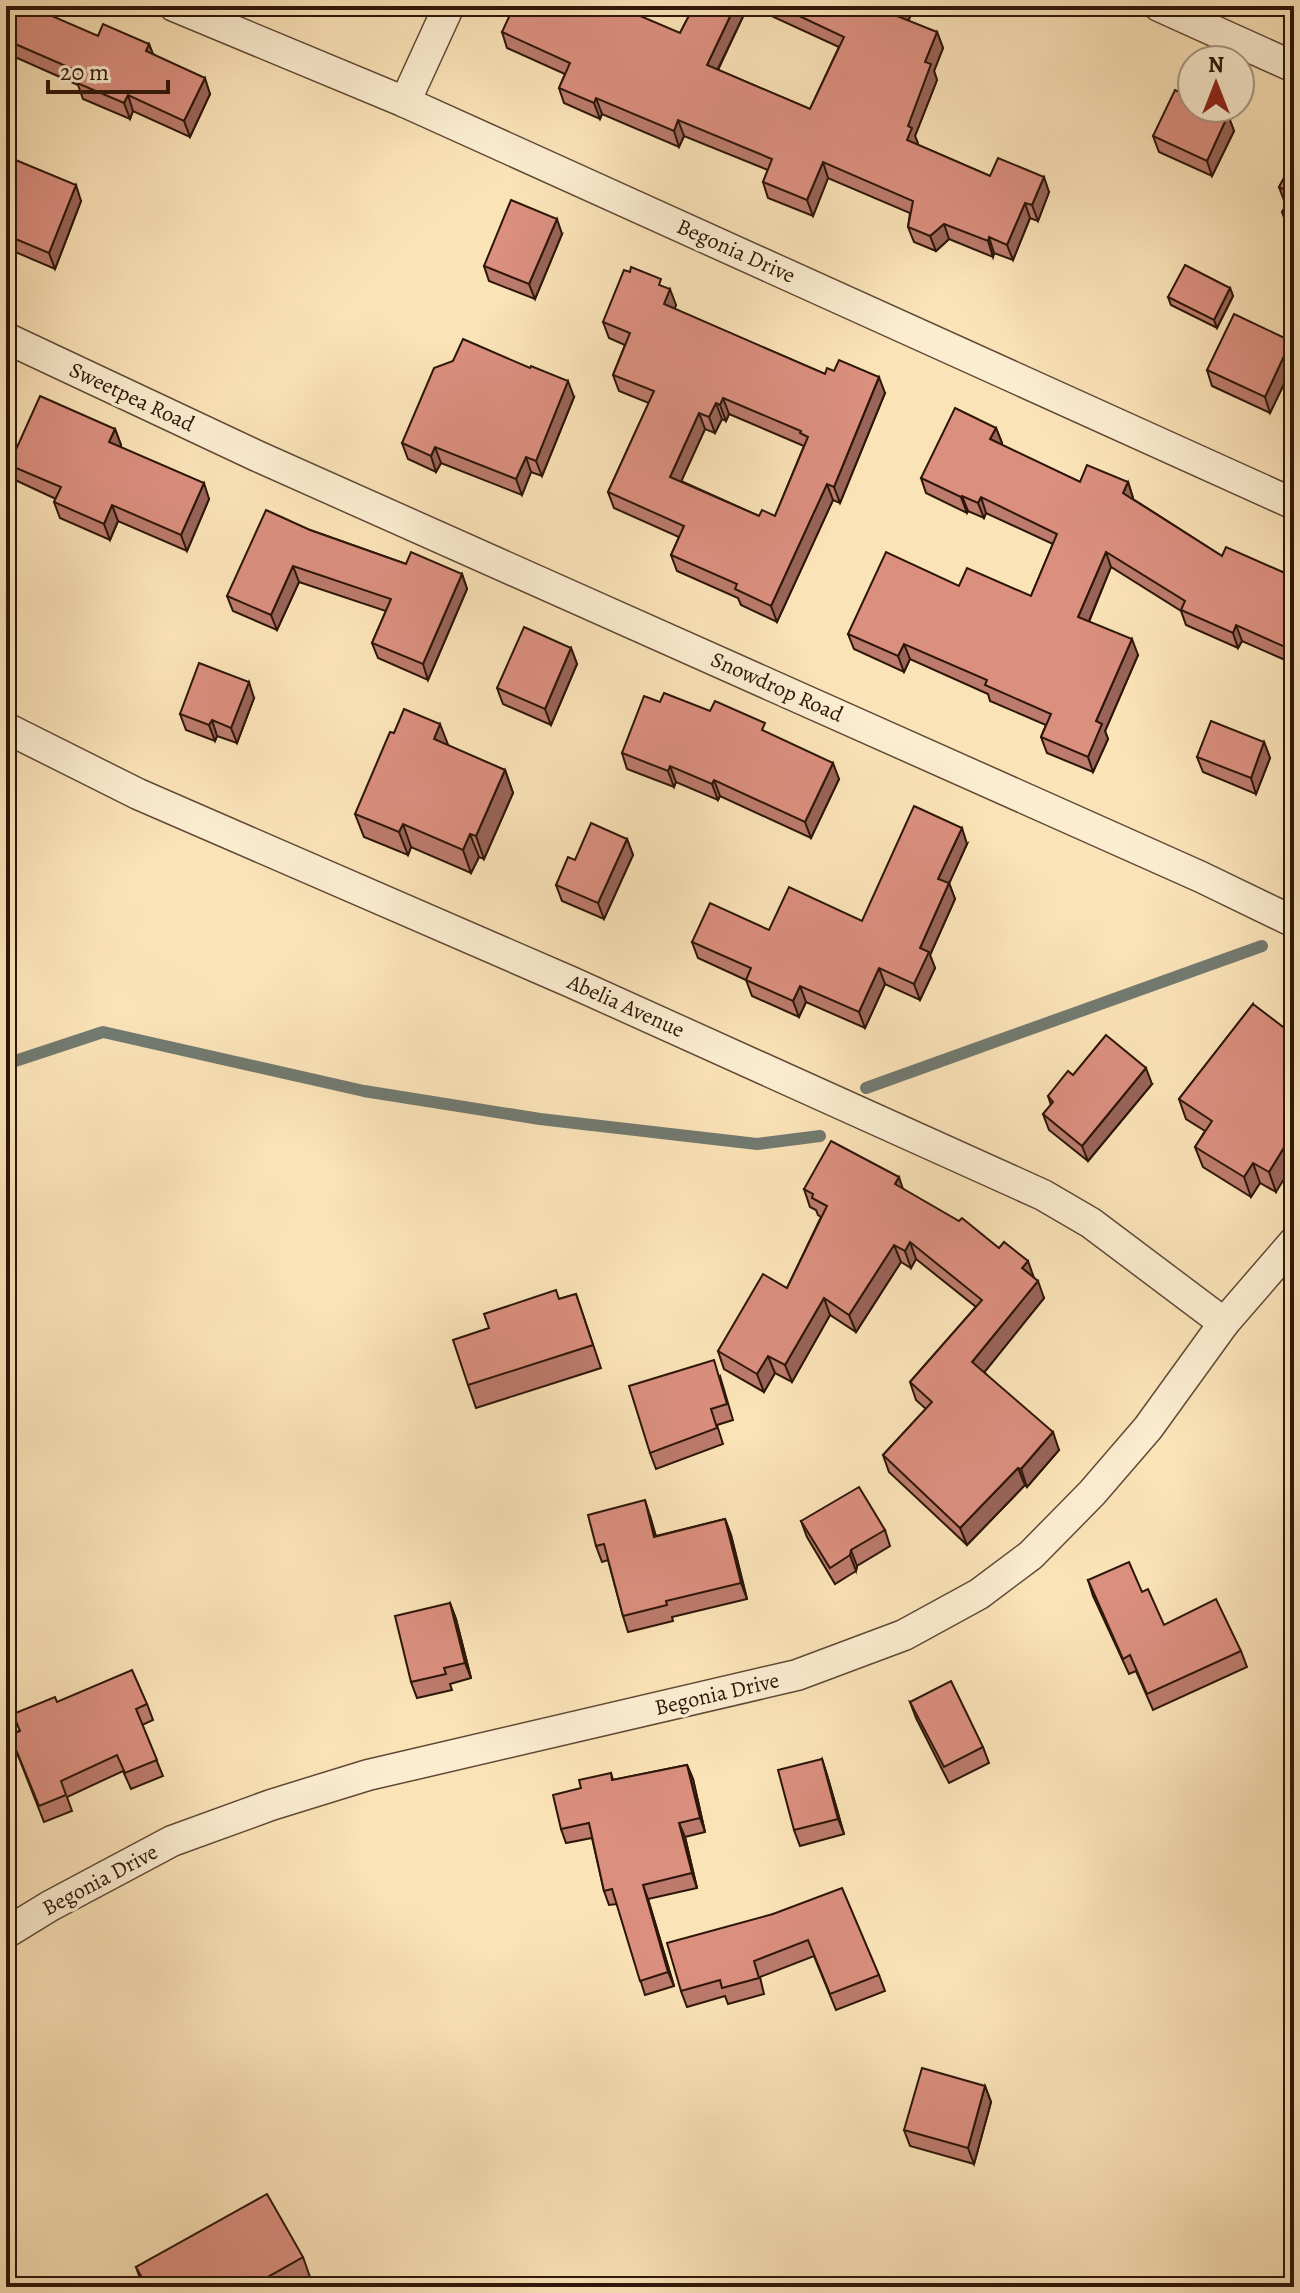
<svg xmlns="http://www.w3.org/2000/svg" width="1300" height="2293" font-family="Alegreya,serif">
  <rect width="100%" height="100%" fill="#fbe3b8"/>
  <filter id="stains"><feTurbulence type="fractalNoise" baseFrequency=".0025" numOctaves="4"/><feColorMatrix values="0 0 0 0 .2 0 0 0 0 .09 0 0 0 0 .02 0 0 0 .5 -.17"/></filter>
  <radialGradient id="worn" r=".72"><stop offset=".6" stop-color="#630" stop-opacity="0"/><stop offset="1" stop-color="#630" stop-opacity=".3"/></radialGradient>
  <g fill="none" stroke-linecap="round" stroke-linejoin="round">
    <g stroke="#727a70" stroke-width="12">
      <polyline points="6,1064 103,1032 364,1091 540,1119 757,1144 820,1136"/>
      <polyline points="866,1088 1262,946"/>
    </g>
    <defs>
      <g id="minor">
        <polyline points="174,6 405,102 1294,504"/>
        <polyline points="1159,6 1294,67"/>
        <polyline points="405,102 449,6"/>
        <polyline points="6,338 257,456 1201,877 1294,922"/>
        <polyline points="6,728 138,794 571,982 1043,1195 1091,1223 1224,1323"/>
        <polyline points="6,1933 50,1906 172,1841 271,1805 368,1775 797,1675 904,1635 979,1594 1031,1555 1092,1493 1148,1428 1224,1323 1294,1242"/>
      </g>
    </defs>
    <use href="#minor" stroke="#604934" stroke-width="33"/>
    <use href="#minor" stroke="#fcedd1" stroke-width="30"/>
  </g>
  <g fill="#bc7b6d" stroke="#2d1608" stroke-width="2" fill-rule="evenodd">
    <polygon points="6,6 98,36 149,44 153,54 210,94 190,137 133,111 130,119 83,99 78,85 6,53"/>
    <polygon points="694,6 748,6 718,70 810,109 839,47 750,6 915,6 908,21 937,32 943,48 934,71 937,80 915,136 918,145 990,176 1049,192 1038,221 1030,218 1013,260 994,253 993,257 949,239 936,251 914,242 908,227 910,213 828,178 813,216 768,198 763,182 768,170 684,136 679,147 602,114 600,119 564,103 559,88 565,74 507,48 502,32 680,33"/>
    <polygon points="1228,115 1234,131 1212,176 1159,152 1153,136"/>
    <polygon points="6,156 81,201 55,269 6,248"/>
    <polygon points="1294,160 1294,231 1288,228 1282,212 1287,204 1285,203 1279,187"/>
    <polygon points="562,234 535,299 489,281 484,266"/>
    <path d="M663 287 676 305 674 309 825 374 885 393 840 503 833 500 777 622 741 605 738 598 677 571 671 555 679 537 614 508 608 492 649 403 619 391 613 375 625 345 609 338 603 322ZM729 414 804 446 775 516H759L681 481 705 429 715 433 722 419 726 421Z"/>
    <polygon points="1230,288 1233,296 1217,328 1171,305 1168,297"/>
    <polygon points="1291,341 1294,349 1294,363 1270,413 1212,386 1207,370"/>
    <polygon points="574,397 542,476 531,472 522,495 441,463 436,472 408,459 402,443"/>
    <polygon points="996,428 1002,443 1001,445 1080,482 1128,482 1133,498 1133,499 1222,556 1294,577 1294,664 1242,641 1238,648 1186,625 1181,611 1111,567 1089,622 1138,655 1105,731 1108,739 1093,772 1047,753 1041,737 1046,725 990,701 988,694 910,659 904,672 854,649 848,634 959,586 1031,596 1053,544 986,513 984,518 968,511 967,513 926,493 921,478"/>
    <polygon points="115,429 121,445 120,447 209,499 187,551 118,521 110,540 60,518 54,502 56,499 15,480 9,465"/>
    <polygon points="310,530 406,564 462,574 467,589 428,680 378,658 372,643 386,611 299,582 277,630 233,611 227,596"/>
    <polygon points="571,648 577,664 551,725 503,704 497,688"/>
    <polygon points="254,698 237,743 217,736 215,741 186,730 180,714"/>
    <polygon points="660,702 710,711 768,733 839,779 811,838 720,796 718,800 676,782 674,787 627,769 622,753"/>
    <polygon points="1264,742 1270,758 1256,794 1203,772 1197,757"/>
    <polygon points="448,746 505,770 513,793 484,859 479,857 471,873 411,847 408,855 364,837 355,814"/>
    <polygon points="627,839 633,855 604,919 562,901 556,885 575,860"/>
    <polygon points="967,844 949,883 955,899 930,955 935,968 920,1000 885,984 865,1028 806,1002 799,1017 752,996 746,980 698,958 692,942 862,921"/>
    <polygon points="1253,1004 1276,1192 1260,1183 1251,1197 1203,1167 1195,1147 1205,1131 1186,1119 1179,1099"/>
    <polygon points="1073,1075 1152,1084 1088,1161 1049,1130 1043,1114 1051,1105 1048,1096"/>
    <polygon points="804,1189 903,1189 1034,1278 1044,1298 984,1372 1059,1450 1027,1487 1025,1485 967,1545 889,1472 883,1455 926,1409 916,1400 910,1382 976,1307 916,1259 911,1268 901,1262 856,1332 830,1315 792,1382 775,1373 764,1392 724,1369 718,1351 787,1288 821,1217 818,1215 816,1210 810,1207"/>
    <polygon points="576,1294 601,1368 476,1408 468,1385 489,1328 559,1299"/>
    <polygon points="720,1376 733,1420 717,1425 723,1444 656,1469 650,1453"/>
    <polygon points="650,1516 656,1536 725,1519 731,1535 747,1599 672,1617 673,1621 628,1632 623,1616 608,1560 602,1562 596,1546"/>
    <polygon points="801,1521 885,1530 890,1546 857,1566 856,1571 835,1584 807,1537"/>
    <polygon points="1088,1580 1142,1592 1164,1625 1241,1651 1247,1667 1153,1710 1136,1671 1129,1674 1093,1596"/>
    <polygon points="450,1603 456,1619 471,1678 450,1684 452,1690 417,1698 411,1682"/>
    <polygon points="57,1702 147,1704 153,1720 142,1725 163,1776 131,1789 123,1771 67,1797 72,1811 44,1822 10,1735 19,1731"/>
    <polygon points="910,1702 983,1747 989,1763 949,1783 916,1718"/>
    <polygon points="822,1759 827,1775 844,1834 800,1846 794,1830"/>
    <polygon points="687,1765 693,1779 705,1832 685,1837 697,1888 648,1899 674,1986 645,1995 617,1904 609,1905 604,1891 592,1838 566,1843 561,1829 581,1788 611,1773 613,1780"/>
    <polygon points="773,1914 879,1975 885,1991 836,2010 814,1956 760,1977 764,1994 728,2004 725,1996 687,2007 681,1991"/>
    <polygon points="985,2086 991,2102 974,2164 910,2146 904,2130"/>
    <polygon points="303,2257 311,2280 299,2287 143,2287 136,2267"/>
  </g>
  <g fill="#996459" stroke="#2d1608" stroke-width="2">
    <polygon points="735,6 748,6 712,81 707,65"/>
    <polygon points="902,6 915,6 903,32 897,16"/>
    <polygon points="937,32 943,48 934,71 937,80 915,136 918,143 913,156 907,140 908,126 925,62"/>
    <polygon points="149,44 155,60 146,51"/>
    <polygon points="205,78 210,94 190,137 184,121"/>
    <polygon points="128,95 133,111 130,119 124,103"/>
    <polygon points="596,98 602,114 600,119 594,103"/>
    <polygon points="1228,115 1234,131 1212,176 1207,161"/>
    <polygon points="678,120 684,136 679,147 674,131"/>
    <polygon points="823,162 828,178 813,216 807,200"/>
    <polygon points="1044,177 1049,192 1038,221 1032,205"/>
    <polygon points="76,185 81,201 55,269 49,253"/>
    <polygon points="1025,203 1030,218 1013,260 1007,245"/>
    <polygon points="557,219 562,234 535,299 529,284"/>
    <polygon points="944,224 949,239 936,251 930,236"/>
    <polygon points="989,237 994,253 993,257 988,241"/>
    <polygon points="1230,288 1233,296 1217,328 1214,320"/>
    <polygon points="670,289 676,305 670,320 664,304"/>
    <polygon points="1291,341 1294,349 1294,363 1270,413 1265,397"/>
    <polygon points="879,377 885,393 840,503 834,487"/>
    <polygon points="568,381 574,397 542,476 536,461"/>
    <polygon points="723,398 729,414 726,421 720,405"/>
    <polygon points="716,403 722,419 715,433 709,417"/>
    <polygon points="699,413 705,429 676,493 670,477"/>
    <polygon points="996,428 1002,443 996,455 990,439"/>
    <polygon points="115,429 121,445 115,458 109,442"/>
    <polygon points="435,447 441,463 436,472 431,456"/>
    <polygon points="526,457 531,472 522,495 516,479"/>
    <polygon points="1128,482 1133,498 1129,509 1123,493"/>
    <polygon points="204,483 209,499 187,551 181,535"/>
    <polygon points="827,484 833,500 777,622 771,606"/>
    <polygon points="962,496 968,511 967,513 961,497"/>
    <polygon points="981,497 986,513 984,518 978,503"/>
    <polygon points="112,505 118,521 110,540 104,524"/>
    <polygon points="1106,552 1111,567 1084,633 1078,617"/>
    <polygon points="293,566 299,582 277,630 271,615"/>
    <polygon points="462,574 467,589 428,680 423,664"/>
    <polygon points="1236,625 1242,641 1238,648 1233,633"/>
    <polygon points="1132,639 1138,655 1105,731 1108,739 1093,772 1088,757 1096,721"/>
    <polygon points="904,644 910,659 904,672 898,656"/>
    <polygon points="571,648 577,664 551,725 545,709"/>
    <polygon points="249,682 254,698 237,743 231,728"/>
    <polygon points="212,720 217,736 215,741 209,725"/>
    <polygon points="440,724 449,747 434,739"/>
    <polygon points="1264,742 1270,758 1256,794 1251,778"/>
    <polygon points="833,763 839,779 811,838 805,822"/>
    <polygon points="670,766 676,782 674,787 668,771"/>
    <polygon points="505,770 513,793 484,859 476,836"/>
    <polygon points="714,780 720,796 718,800 712,784"/>
    <polygon points="403,824 411,847 408,855 399,832"/>
    <polygon points="962,828 967,844 944,895 938,879"/>
    <polygon points="470,834 479,857 471,873 463,850"/>
    <polygon points="627,839 633,855 604,919 598,903"/>
    <polygon points="949,883 955,899 930,955 935,968 920,1000 914,984 920,948"/>
    <polygon points="879,968 885,984 865,1028 859,1012"/>
    <polygon points="800,986 806,1002 799,1017 793,1001"/>
    <polygon points="1146,1068 1152,1084 1088,1161 1082,1146"/>
    <polygon points="1294,1131 1294,1163 1276,1192 1269,1172"/>
    <polygon points="1253,1163 1260,1183 1251,1197 1244,1177"/>
    <polygon points="899,1177 905,1195 895,1184"/>
    <polygon points="910,1242 916,1259 911,1268 905,1251"/>
    <polygon points="894,1245 901,1262 856,1332 849,1315"/>
    <polygon points="1028,1261 1034,1278 1022,1268"/>
    <polygon points="1038,1281 1044,1298 979,1379 972,1362"/>
    <polygon points="824,1298 830,1315 792,1382 785,1365"/>
    <polygon points="768,1356 775,1373 764,1392 757,1374"/>
    <polygon points="1053,1432 1059,1450 1027,1487 1021,1469"/>
    <polygon points="1018,1468 1025,1485 967,1545 960,1528"/>
    <polygon points="645,1500 650,1516 660,1553 654,1537"/>
    <polygon points="725,1519 731,1535 747,1599 741,1583"/>
    <polygon points="851,1550 857,1566 856,1571 850,1555"/>
    <polygon points="450,1603 456,1619 471,1678 465,1663"/>
    <polygon points="822,1759 827,1775 844,1834 838,1819"/>
    <polygon points="687,1765 693,1779 705,1832 700,1818"/>
    <polygon points="679,1823 685,1837 697,1888 692,1873"/>
    <polygon points="643,1885 648,1899 674,1986 668,1972"/>
    <polygon points="985,2086 991,2102 974,2164 968,2148"/>
  </g>
  <g fill="#db8f7f" stroke="#2d1608" stroke-width="2" fill-rule="evenodd">
    <polygon points="6,6 29,6 98,36 103,24 149,44 146,51 205,78 184,121 128,95 124,103 77,83 82,73 6,40"/>
    <polygon points="514,6 617,6 680,33 694,6 735,6 707,65 810,109 844,37 778,6 902,6 897,16 937,32 925,62 931,64 908,126 912,128 907,140 990,176 998,158 1044,177 1032,205 1025,203 1007,245 989,237 988,241 944,224 930,236 908,227 913,201 823,162 807,200 763,182 772,159 678,120 674,131 596,98 594,103 559,88 570,63 502,32"/>
    <polygon points="1175,90 1192,98 1192,108 1213,108 1228,115 1207,161 1153,136"/>
    <polygon points="6,156 76,185 49,253 6,235"/>
    <polygon points="1294,160 1294,219 1282,212 1293,194 1279,187"/>
    <polygon points="511,200 557,219 529,284 484,266"/>
    <polygon points="1185,265 1230,288 1214,320 1168,297"/>
    <path d="M631 267 661 279 659 285 670 289 664 304 825 374 827 368 834 371 839 360 879 377 834 487 827 484 771 606 735 589 737 584 671 555 684 526 608 492 654 391 613 375 630 333 603 322 624 270 630 272ZM723 398 801 431 800 433 808 437 775 516 762 510 759 516 670 477 699 413 709 417 716 403 720 405Z"/>
    <polygon points="1234,314 1291,341 1265,397 1207,370"/>
    <polygon points="463,339 530,368 531,366 568,381 536,461 526,457 516,479 435,447 431,456 402,443 434,368 453,361"/>
    <polygon points="40,396 115,429 109,442 204,483 181,535 112,505 104,524 54,502 61,487 9,465"/>
    <polygon points="955,408 996,428 990,439 1080,482 1087,465 1128,482 1123,493 1222,556 1226,547 1294,577 1294,651 1236,625 1233,633 1181,610 1185,601 1106,552 1078,617 1132,639 1096,721 1102,724 1088,757 1041,737 1051,714 985,685 987,680 904,644 898,656 848,634 886,552 959,586 967,568 1031,596 1057,534 981,497 978,503 962,496 961,497 921,478"/>
    <polygon points="266,510 310,530 406,564 411,552 462,574 423,664 372,643 391,599 293,566 271,615 227,596"/>
    <polygon points="524,627 571,648 545,709 497,688"/>
    <polygon points="199,663 249,682 231,728 212,720 209,725 180,714"/>
    <polygon points="664,693 710,711 715,701 765,723 762,730 833,763 805,822 714,780 712,784 670,766 668,771 622,753 644,696 660,702"/>
    <polygon points="404,709 440,724 434,739 505,770 476,836 470,834 463,850 403,824 399,832 355,814 390,732 394,733"/>
    <polygon points="1211,721 1264,742 1251,778 1197,757"/>
    <polygon points="914,806 962,828 938,879 949,883 920,948 929,952 914,984 879,968 859,1012 800,986 793,1001 746,980 751,968 692,942 710,903 769,930 789,887 862,921"/>
    <polygon points="591,823 627,839 598,903 556,885 568,857 575,860"/>
    <polygon points="1253,1004 1291,1033 1294,1028 1294,1131 1269,1172 1253,1163 1244,1177 1195,1147 1212,1121 1179,1099"/>
    <polygon points="1106,1035 1146,1068 1082,1146 1043,1114 1053,1102 1048,1096 1068,1071 1073,1075"/>
    <polygon points="831,1141 899,1177 895,1184 959,1221 962,1218 999,1248 1004,1242 1028,1261 1022,1268 1038,1281 972,1362 1053,1432 1021,1469 1018,1468 960,1528 883,1455 932,1402 910,1382 982,1300 910,1242 905,1251 894,1245 849,1315 824,1298 785,1365 768,1356 757,1374 718,1351 763,1274 787,1288 827,1206 812,1198 813,1194 804,1189"/>
    <polygon points="556,1290 559,1299 576,1294 593,1345 468,1385 453,1340 489,1328 484,1314"/>
    <polygon points="714,1360 727,1404 711,1409 717,1428 650,1453 629,1386"/>
    <polygon points="859,1487 885,1530 851,1550 850,1555 830,1568 801,1521"/>
    <polygon points="645,1500 654,1537 725,1519 741,1583 666,1601 667,1605 623,1616 604,1544 596,1546 588,1515"/>
    <polygon points="1129,1562 1142,1592 1148,1589 1164,1625 1216,1599 1241,1651 1147,1694 1130,1655 1123,1659 1088,1580"/>
    <polygon points="450,1603 465,1663 444,1668 446,1674 411,1682 395,1616"/>
    <polygon points="132,1670 147,1704 136,1709 157,1760 125,1773 117,1755 61,1781 66,1795 39,1806 10,1735 20,1731 13,1714 55,1697 57,1702"/>
    <polygon points="951,1681 983,1747 944,1767 910,1702"/>
    <polygon points="822,1759 838,1819 794,1830 778,1770"/>
    <polygon points="687,1765 700,1818 679,1823 692,1873 643,1885 668,1972 640,1981 612,1889 604,1891 589,1823 561,1829 553,1795 581,1788 579,1780 611,1773 612,1780"/>
    <polygon points="842,1888 879,1975 830,1994 808,1940 754,1961 759,1978 722,1988 720,1980 681,1991 667,1943 773,1914"/>
    <polygon points="922,2068 985,2086 968,2148 904,2130"/>
    <polygon points="267,2194 303,2257 250,2287 147,2287 136,2267"/>
  </g>
  <g text-anchor="middle" dominant-baseline="central" stroke-width="7" stroke-linejoin="round" paint-order="stroke">
    <g font-size="22" fill="#2d1608" stroke="#fcedd1">
      <text transform="translate(736 251) rotate(24)">Begonia Drive</text>
      <text transform="translate(132 397) rotate(25)">Sweetpea Road</text>
      <text transform="translate(777 687) rotate(24)">Snowdrop Road</text>
      <text transform="translate(626 1006) rotate(24)">Abelia Avenue</text>
      <text transform="translate(717 1694) rotate(-13)">Begonia Drive</text>
      <text transform="translate(100 1880) rotate(-28)">Begonia Drive</text>
    </g>
  </g>
  <rect width="1300" height="2293" fill="none" stroke="#fbe3b8" stroke-width="32"/>
  <rect x="8" y="8" width="1284" height="2277" fill="none" stroke="#2d1608" stroke-width="4"/>
  <rect x="16" y="16" width="1268" height="2261" fill="none" stroke="#2d1608" stroke-width="2"/>
  <g transform="translate(1216 84)"><circle r="38" fill="#fcedd1" stroke="#a99781" stroke-width="2"/>
  <path d="M0-6L14 30L0 20L-14 30Z" fill="#8f2418"/>
  <text y="-12" font-size="22" font-weight="bold" text-anchor="middle" fill="#2d1608">N</text>
  </g>
  <path d="M48 80v12h120v-12" fill="none" stroke="#2d1608" stroke-width="4"/>
  <text x="60" y="80" font-size="24" fill="#2d1608" stroke="#fcedd1" stroke-width="6" paint-order="stroke">20 m</text>
  <rect width="100%" height="100%" filter="url(#stains)"/>
  <rect width="100%" height="100%" fill="url(#worn)"/>
</svg>
